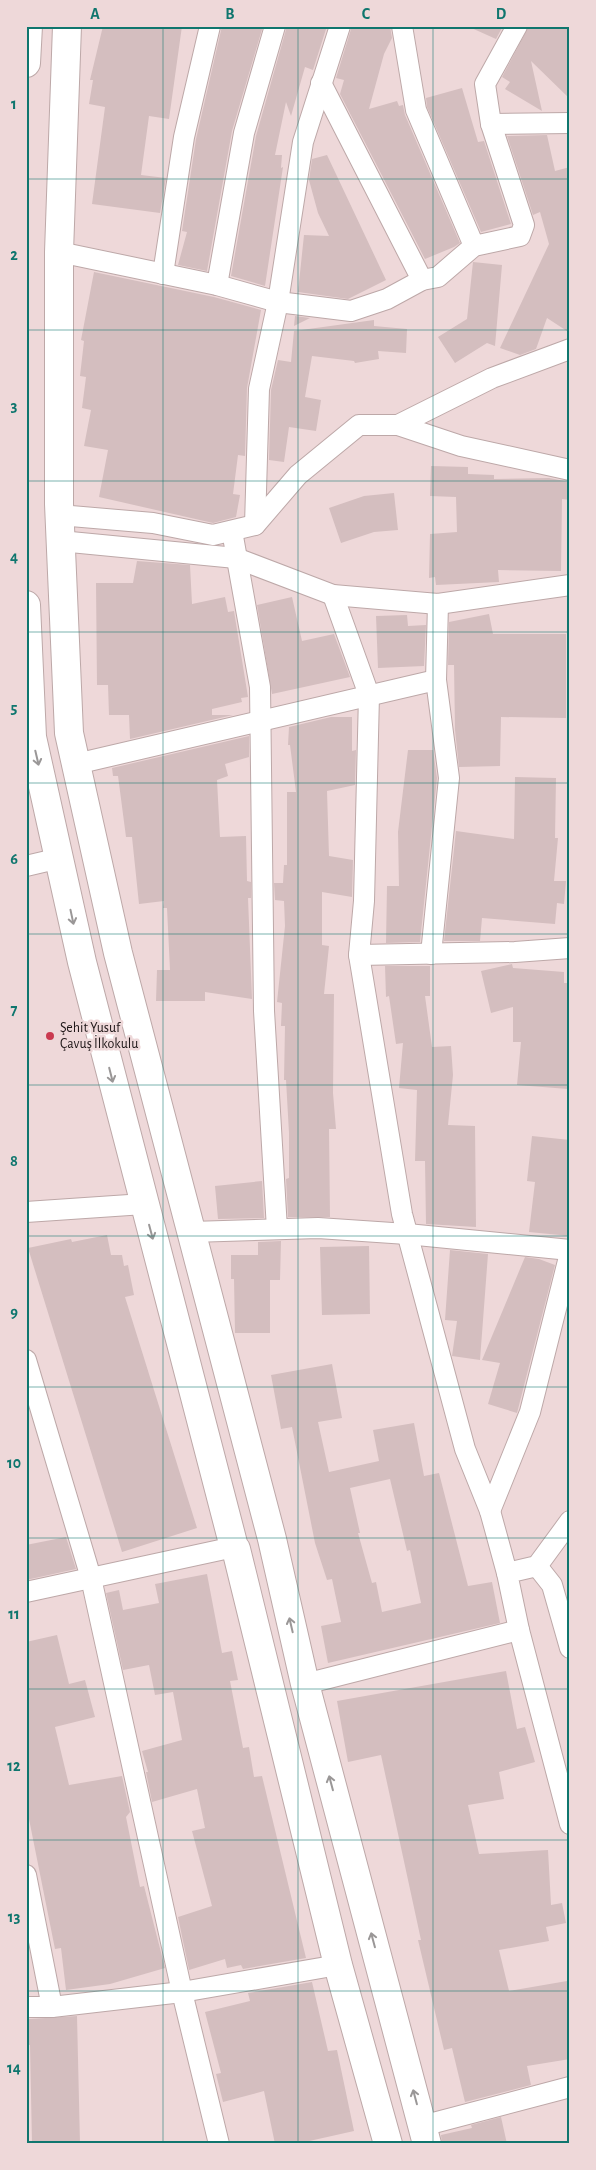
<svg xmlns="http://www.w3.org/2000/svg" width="596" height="2170" font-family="'Alegreya Sans',sans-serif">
  <rect width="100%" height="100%" fill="#eed8d9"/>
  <g fill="#d4bebf" fill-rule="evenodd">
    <polygon points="103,26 182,26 169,119 149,116 141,175 166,178 160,213 92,204 105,107 89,104 93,80 90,80"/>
    <polygon points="222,26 263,26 232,131 207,271 178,265 187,232 182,231 196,139"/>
    <polygon points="287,26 327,26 313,70 305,67 291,116 286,102 275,155 282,155 281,168 283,167 265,286 231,276 256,136"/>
    <polygon points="352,26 390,26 392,38 384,54 369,109 397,101 399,106 403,105 405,115 460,243 454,247 425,259 340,94 344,80 336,78"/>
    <polygon points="467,26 503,26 496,39"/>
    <polygon points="529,26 570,26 570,99 531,61 542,111 505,89 510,82 502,77"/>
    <polygon points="462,88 478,142 484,141 511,224 481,232 427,107 426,98"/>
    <polygon points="547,135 555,171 570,167 570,333 547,318 536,349 520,355 500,348 549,244 540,212 533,215 507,136"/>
    <polygon points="327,155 386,280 348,299 298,292 304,235 329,236 318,213 309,180 312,159"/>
    <polygon points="473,262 502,265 495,346 487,343 455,363 438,337 467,319"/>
    <polygon points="94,272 214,297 261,310 247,388 245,456 238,455 233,494 240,495 236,517 213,523 99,497 108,450 84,446 91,410 82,408 86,377 80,376 84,341 81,340"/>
    <polygon points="295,316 310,318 294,326"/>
    <polygon points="374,320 374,326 407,329 406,353 378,351 379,359 355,363 354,361 312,356 305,397 321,400 316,431 289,427 284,462 269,460 271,390 278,360 291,362 294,331"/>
    <polygon points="431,466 468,467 468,474 494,475 494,479 549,478 570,482 570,500 562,499 561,571 498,570 499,582 436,585 435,577 429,578 430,534 457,532 456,497 430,496"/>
    <polygon points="394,493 398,530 374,532 341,543 329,508 364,496"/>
    <polygon points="137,561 190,565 192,604 225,597 228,612 234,611 248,697 241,698 242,702 212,709 212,715 233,715 130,739 129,715 109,715 108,685 97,685 96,583 133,583"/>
    <polygon points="292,597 302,641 334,634 350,677 272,694 257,605"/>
    <polygon points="489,614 493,634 566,634 566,718 501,717 500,766 459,767 455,730 454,665 448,665 449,622"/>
    <polygon points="407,615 408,626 426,625 424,666 378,668 376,616"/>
    <polygon points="331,717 352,717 352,751 356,750 355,785 327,791 329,856 353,860 352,897 322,892 322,945 329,946 324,994 334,994 333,1093 336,1129 329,1129 330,1217 288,1217 286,1179 289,1178 289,1133 286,1080 284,1080 285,1026 281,1026 282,1003 277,1002 285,926 284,901 275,900 274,883 283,883 284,865 287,865 287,792 296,792 290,745 288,745 289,727"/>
    <polygon points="249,736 249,757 225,764 228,776 217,780 220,837 246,836 247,881 251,882 251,898 248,898 252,999 205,992 205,1001 156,1001 157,970 170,970 167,908 163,908 164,901 139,904 132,837 126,837 118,776 113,776 112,768"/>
    <polygon points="408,750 433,750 437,778 420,942 386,943 387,886 399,886 398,832"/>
    <polygon points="515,777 556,778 555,838 558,838 554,881 566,881 564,904 557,903 555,924 482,918 480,941 444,941 456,831 514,839"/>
    <polygon points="512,964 513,968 564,972 564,983 570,983 568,1089 517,1085 521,1042 513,1042 513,1007 491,1013 481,971"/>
    <polygon points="385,966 430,966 430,996 425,996 432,1047 451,1046 453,1075 448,1125 475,1126 476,1227 426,1224 425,1161 415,1161 417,1090 399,1088 403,1043 396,1044 389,996 386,997"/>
    <polygon points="532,1136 570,1140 570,1236 529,1232 535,1182 527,1181"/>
    <polygon points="262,1181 264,1218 218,1219 215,1186"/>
    <polygon points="107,1235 111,1255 122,1255 124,1266 128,1265 134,1295 125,1297 197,1528 122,1552 28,1248 71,1239 72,1242"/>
    <polygon points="281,1241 280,1280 270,1280 270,1333 235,1333 234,1279 231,1279 231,1255 258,1255 258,1242"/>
    <polygon points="369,1246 370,1314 322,1315 320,1247"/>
    <polygon points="450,1250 488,1254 480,1360 452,1356 457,1321 445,1320"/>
    <polygon points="525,1257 539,1259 555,1265 517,1413 488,1404 500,1363 482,1360"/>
    <path d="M332 1364 342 1418 318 1422 329 1472 379 1461 373 1430 414 1423 424 1476 439 1473 468 1586 492 1582 500 1623 328 1663 321 1626 341 1622 332 1579 327 1580 315 1543 292 1427 281 1429 271 1375ZM390 1479 407 1551 410 1550 421 1603 382 1612 376 1582 372 1583 358 1533H360L350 1488Z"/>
    <polygon points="66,1537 76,1569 26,1580 26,1545"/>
    <polygon points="207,1574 222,1653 232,1651 238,1680 230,1681 243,1748 249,1747 254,1777 262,1776 306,1958 243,1969 241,1965 227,1968 225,1959 189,1970 178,1917 212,1906 192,1831 205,1828 197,1789 152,1802 146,1772 148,1772 142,1751 182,1740 173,1692 155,1695 149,1665 123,1670 106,1593 119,1590 123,1610 159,1603 155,1584"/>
    <polygon points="57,1635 69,1684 85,1680 95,1717 55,1727 69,1785 122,1776 130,1812 126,1817 140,1887 144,1886 165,1968 110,1984 66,1990 61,1948 55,1949 26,1804 26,1642"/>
    <polygon points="506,1671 517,1729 525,1727 535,1762 499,1772 504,1799 468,1805 479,1854 548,1850 551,1905 562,1903 566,1923 546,1927 549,1941 499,1950 509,1991 567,1981 570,1996 570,2059 527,2066 531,2085 465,2102 452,2048 444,2050 418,1940 421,1940 381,1755 348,1762 337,1701"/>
    <polygon points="312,1982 328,2051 337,2050 354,2131 296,2144 275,2144 264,2091 223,2102 216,2074 221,2073 205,2012 250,2001 248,1993"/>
    <polygon points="77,2016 80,2144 32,2144 30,2045 26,2045 26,2021 29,2022 29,2019"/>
    <polygon points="501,2117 507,2144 442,2144 441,2135 472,2128 471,2125"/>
  </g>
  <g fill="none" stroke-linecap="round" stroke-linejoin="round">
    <defs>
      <g id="minor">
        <polyline points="402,26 416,110 474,246"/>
        <polyline points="321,83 422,280"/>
        <polyline points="491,124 570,123"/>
        <polyline points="59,252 217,285 278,302 351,311 387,299 422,280 438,277 474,246 520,236 524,225 491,124 485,84 517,26"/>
        <polyline points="163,274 184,137 210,26"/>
        <polyline points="217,285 244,133 275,26"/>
        <polyline points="398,425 492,378 570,349"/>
        <polyline points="59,515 153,523 213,535 255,525 298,475 359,425 398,425 461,446 570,470"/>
        <polyline points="255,525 259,389 278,302 303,142 340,26"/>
        <polyline points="232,531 260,687 264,1011 277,1229"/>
        <polyline points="60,541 236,558 333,595 438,604 570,585"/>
        <polyline points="333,595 369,695 364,901 359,955 402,1214 465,1449 490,1511 507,1573"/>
        <polyline points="76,764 436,680"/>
        <polyline points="26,866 60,858"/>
        <polyline points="431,954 449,778 436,680 438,604"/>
        <polyline points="359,955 515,952 570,948"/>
        <polyline points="26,1212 144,1204"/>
        <polyline points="191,1232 318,1228 407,1234 570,1250"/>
        <polyline points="26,1360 91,1578 182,1992 219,2144"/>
        <polyline points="490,1511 530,1412 570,1253"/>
        <polyline points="570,1521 537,1566 507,1573 519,1630 570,1824"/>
        <polyline points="537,1566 552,1585 570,1648"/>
        <polyline points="26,1592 234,1547"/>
        <polyline points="305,1684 519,1630"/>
        <polyline points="26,1875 52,2007"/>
        <polyline points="26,2007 52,2007 182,1992 338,1965"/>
        <polyline points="422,2126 570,2087"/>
      </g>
      <g id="secondary">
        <polyline points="67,26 59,252 59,504 69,733 118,953 272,1539 305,1684 427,2144"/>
        <polyline points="26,63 28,26"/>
        <polyline points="26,605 32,737 82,962 234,1547 236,1549 338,1965 388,2144"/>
      </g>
    </defs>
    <use href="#minor" stroke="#bda8a8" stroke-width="22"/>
    <use href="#secondary" stroke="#bda8a8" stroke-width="30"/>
    <use href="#minor" stroke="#fff" stroke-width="20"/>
    <use href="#secondary" stroke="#fff" stroke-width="28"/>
  </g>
  <defs><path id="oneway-shaft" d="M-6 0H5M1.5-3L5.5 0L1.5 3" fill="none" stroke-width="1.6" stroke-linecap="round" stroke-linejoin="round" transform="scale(1.25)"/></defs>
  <g stroke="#9a9797">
    <use href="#oneway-shaft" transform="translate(37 758) rotate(77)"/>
    <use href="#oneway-shaft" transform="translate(72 917) rotate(78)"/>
    <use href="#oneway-shaft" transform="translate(111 1075) rotate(76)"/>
    <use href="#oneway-shaft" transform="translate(151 1232) rotate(75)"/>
    <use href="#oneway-shaft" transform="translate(291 1625) rotate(-103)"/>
    <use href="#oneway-shaft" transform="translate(331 1783) rotate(-105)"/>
    <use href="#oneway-shaft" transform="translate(373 1940) rotate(-105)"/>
    <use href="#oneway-shaft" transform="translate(415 2097) rotate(-105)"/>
  </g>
  <path fill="none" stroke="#0f766e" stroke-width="1" stroke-opacity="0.55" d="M163 26V2144M298 26V2144M433 26V2144M26 179H570M26 330H570M26 481H570M26 632H570M26 783H570M26 934H570M26 1085H570M26 1236H570M26 1387H570M26 1538H570M26 1689H570M26 1840H570M26 1991H570"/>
  <circle fill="#ca3a50" stroke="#eed8d9" stroke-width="2" cx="50" cy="1036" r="5"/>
  <g text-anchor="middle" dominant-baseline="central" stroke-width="5" stroke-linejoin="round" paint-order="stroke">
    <g font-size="14" fill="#1f1718" stroke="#eed8d9" text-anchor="start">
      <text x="60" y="1028">Şehit Yusuf<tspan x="60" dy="16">Çavuş İlkokulu</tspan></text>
    </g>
  </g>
  <rect width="596" height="2170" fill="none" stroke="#eed8d9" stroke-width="55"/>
  <rect x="28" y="28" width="540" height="2114" fill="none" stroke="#0f766e" stroke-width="2"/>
  <g font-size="16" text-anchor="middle" font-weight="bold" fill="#0f766e">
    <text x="95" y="19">A</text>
    <text x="230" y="19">B</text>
    <text x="366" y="19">C</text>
    <text x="501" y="19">D</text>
    <text x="14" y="109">1</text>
    <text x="14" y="260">2</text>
    <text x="14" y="411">3</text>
    <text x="14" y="562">4</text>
    <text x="14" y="713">5</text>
    <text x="14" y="864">6</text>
    <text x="14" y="1015">7</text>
    <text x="14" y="1166">8</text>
    <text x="14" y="1317">9</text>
    <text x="14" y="1468">10</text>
    <text x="14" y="1619">11</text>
    <text x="14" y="1771">12</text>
    <text x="14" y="1922">13</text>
    <text x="14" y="2073">14</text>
  </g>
</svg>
